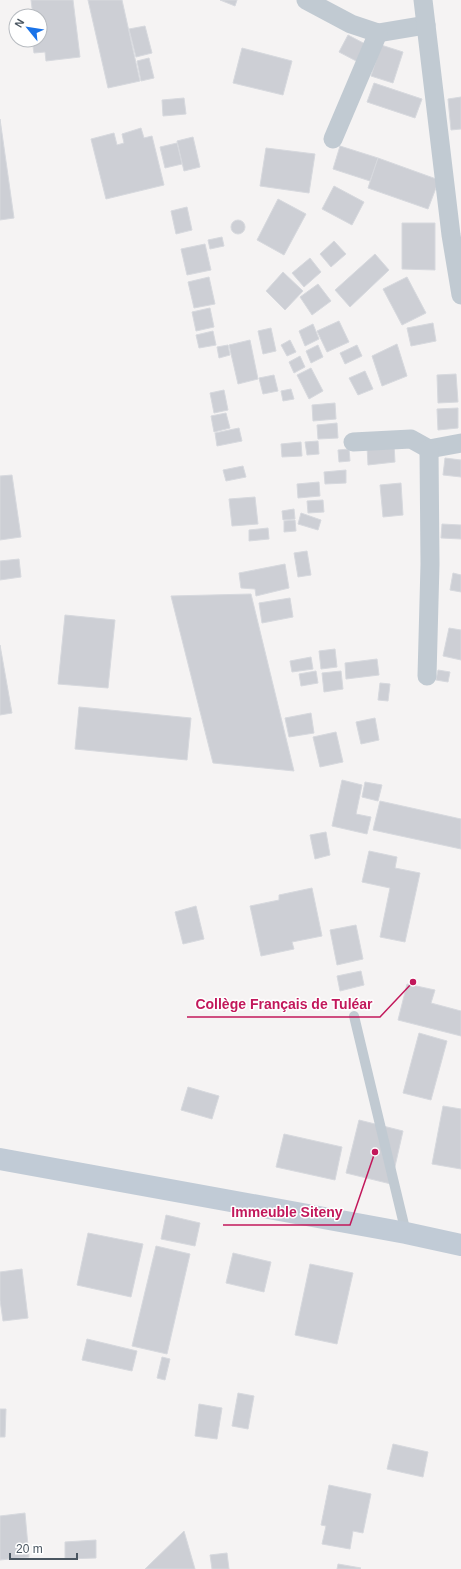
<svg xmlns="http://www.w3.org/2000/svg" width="461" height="1569" font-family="Arial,sans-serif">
  <rect width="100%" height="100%" fill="#f5f3f3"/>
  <g fill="#cdcfd5" stroke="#d7d9de">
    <polygon points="31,0 73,0 80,57 46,61 45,52 34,53 32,40 40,40 40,29 42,29 40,16 33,16"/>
    <polygon points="88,0 122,0 140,81 108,88"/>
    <polygon points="220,0 237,0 235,6"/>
    <polygon points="145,26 152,53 136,57 129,29"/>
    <polygon points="348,35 369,46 360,63 339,52"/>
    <polygon points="381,45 403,52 393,83 371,76"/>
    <polygon points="242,48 292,61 283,95 233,83"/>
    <polygon points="149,58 154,78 141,81 137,61"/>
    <polygon points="374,83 422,99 415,118 367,102"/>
    <polygon points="461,97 461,129 451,130 448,99"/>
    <polygon points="184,98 186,114 163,116 162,100"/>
    <polygon points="0,119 14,218 0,220"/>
    <polygon points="141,128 144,138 152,136 164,185 106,199 91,139 114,133 117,145 124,143 122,134"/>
    <polygon points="193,137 200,167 184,171 177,141"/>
    <polygon points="177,143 182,164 165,168 160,147"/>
    <polygon points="340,146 378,158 370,181 333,169"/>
    <polygon points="266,148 315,154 309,193 260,186"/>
    <polygon points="378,158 439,180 428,209 368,188"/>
    <polygon points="334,186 364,202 352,225 322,209"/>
    <polygon points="278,199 306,214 284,255 257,240"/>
    <polygon points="187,207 192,230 176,234 171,211"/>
    <circle cx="238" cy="227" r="7"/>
    <polygon points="402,223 435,223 435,270 402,269"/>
    <polygon points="222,237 224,246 210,249 208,240"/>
    <polygon points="334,241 346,254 331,267 320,254"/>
    <polygon points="205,244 211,270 187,275 181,249"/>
    <polygon points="375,254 389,270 350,307 335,290"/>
    <polygon points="310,258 321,272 304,287 292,273"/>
    <polygon points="283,272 303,291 285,310 266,291"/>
    <polygon points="209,277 215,304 194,308 188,282"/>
    <polygon points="407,277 426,313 402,325 383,289"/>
    <polygon points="318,284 331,301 312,315 300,297"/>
    <polygon points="210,308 214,327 196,331 192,312"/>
    <polygon points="339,321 349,342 327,352 317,331"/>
    <polygon points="433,323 436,341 411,346 407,328"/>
    <polygon points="313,324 319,339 305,346 299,331"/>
    <polygon points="271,328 276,351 263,354 258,331"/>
    <polygon points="213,331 216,345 199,348 196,335"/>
    <polygon points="250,340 258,379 238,384 229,345"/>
    <polygon points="290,340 296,352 287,356 281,345"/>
    <polygon points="397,344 407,376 382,386 372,356"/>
    <polygon points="228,345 230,355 219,358 217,347"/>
    <polygon points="318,345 323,357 311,363 306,351"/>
    <polygon points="357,345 362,356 345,364 340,353"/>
    <polygon points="300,356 305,367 294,373 289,362"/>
    <polygon points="311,368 323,391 309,399 297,375"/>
    <polygon points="365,371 373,389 358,395 349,378"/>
    <polygon points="456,374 458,402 438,403 437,375"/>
    <polygon points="274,375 278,391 263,394 259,378"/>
    <polygon points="291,389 294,399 283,401 281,391"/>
    <polygon points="224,390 228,410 214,413 210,393"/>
    <polygon points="335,403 336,419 313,421 312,405"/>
    <polygon points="458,408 458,428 438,430 437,409"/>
    <polygon points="226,413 230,428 214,432 211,416"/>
    <polygon points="337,423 338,438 318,439 317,425"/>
    <polygon points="239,428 242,441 217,446 215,433"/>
    <polygon points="318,441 319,454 307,455 305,442"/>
    <polygon points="301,442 302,456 282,457 281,444"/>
    <polygon points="394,444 395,462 368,465 367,446"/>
    <polygon points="349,449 350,461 339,462 338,450"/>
    <polygon points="445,458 461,460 461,477 443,475"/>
    <polygon points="243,466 246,477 226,481 223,470"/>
    <polygon points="346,470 346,483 325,484 324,472"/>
    <polygon points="12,475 21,537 0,540 0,476"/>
    <polygon points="319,482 320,496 298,498 297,484"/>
    <polygon points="401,483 403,515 383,517 380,485"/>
    <polygon points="255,497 258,524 232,526 229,499"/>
    <polygon points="323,500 324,512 308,513 307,501"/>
    <polygon points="294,509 295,519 283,520 282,511"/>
    <polygon points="301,513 321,520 318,530 298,524"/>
    <polygon points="295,520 296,531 284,532 284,521"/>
    <polygon points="442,524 461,525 461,539 441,538"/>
    <polygon points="268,528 269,539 249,541 249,530"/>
    <polygon points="307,551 311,575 298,577 294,553"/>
    <polygon points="19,559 21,577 0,580 0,561"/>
    <polygon points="285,564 289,588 256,596 255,589 241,588 239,573"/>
    <polygon points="453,573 461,575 461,592 450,590"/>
    <polygon points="251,594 294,771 213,763 171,596"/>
    <polygon points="290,598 293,617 262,623 259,603"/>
    <polygon points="65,615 115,620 108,688 58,684"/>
    <polygon points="449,628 461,630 461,660 443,656"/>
    <polygon points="0,645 12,713 0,715"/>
    <polygon points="335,649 337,667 321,669 319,651"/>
    <polygon points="311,657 313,669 292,672 290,661"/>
    <polygon points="377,659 379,675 346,679 345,663"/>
    <polygon points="438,670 450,672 448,682 436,680"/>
    <polygon points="316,671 318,683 301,686 299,674"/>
    <polygon points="341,671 343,689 324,692 322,673"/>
    <polygon points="380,683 390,684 388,701 378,700"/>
    <polygon points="79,707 191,718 187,760 75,749"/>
    <polygon points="311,713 314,733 289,737 285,718"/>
    <polygon points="375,718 379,740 361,744 356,722"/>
    <polygon points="336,732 343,762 320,767 313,737"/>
    <polygon points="342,780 362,785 356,814 371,817 367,834 332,826"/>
    <polygon points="365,782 382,785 378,801 362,797"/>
    <polygon points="380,801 461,819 461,849 373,830"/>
    <polygon points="326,832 330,855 315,859 310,835"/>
    <polygon points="369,851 397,857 395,868 420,873 405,942 380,937 390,888 362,882"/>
    <polygon points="312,888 322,936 292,942 294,949 261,956 250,906 279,900 279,895"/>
    <polygon points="196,906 204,939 183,944 175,912"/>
    <polygon points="356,925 363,959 337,965 330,930"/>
    <polygon points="361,971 364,985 340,991 337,976"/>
    <polygon points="407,984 435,990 431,1003 461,1011 461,1036 398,1020"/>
    <polygon points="419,1033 447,1041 431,1100 403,1093"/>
    <polygon points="188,1087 219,1096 212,1119 181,1110"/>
    <polygon points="443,1106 461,1109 461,1169 432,1164"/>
    <polygon points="359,1120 403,1131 391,1184 346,1173"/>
    <polygon points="284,1134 342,1147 335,1180 276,1167"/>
    <polygon points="166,1215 200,1223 195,1246 161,1239"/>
    <polygon points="88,1233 143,1244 131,1297 77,1285"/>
    <polygon points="156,1246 190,1254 167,1354 132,1346"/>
    <polygon points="233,1253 271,1262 264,1292 226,1283"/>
    <polygon points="310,1264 353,1273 337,1344 295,1335"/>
    <polygon points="22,1269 28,1318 3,1321 0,1300 0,1272"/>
    <polygon points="87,1339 137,1351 132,1371 82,1360"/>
    <polygon points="162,1357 170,1359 165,1380 157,1378"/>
    <polygon points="238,1393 254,1396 248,1429 232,1426"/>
    <polygon points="199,1404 222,1408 217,1439 195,1436"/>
    <polygon points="0,1409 6,1409 5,1437 0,1437"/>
    <polygon points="393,1444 428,1452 423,1477 387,1469"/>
    <polygon points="329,1485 371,1494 363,1533 353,1531 350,1549 322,1544 326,1526 321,1525"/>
    <polygon points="25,1513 29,1557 0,1560 0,1516"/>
    <polygon points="184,1531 195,1569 145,1569"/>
    <polygon points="96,1540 96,1558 65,1559 65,1542"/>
    <polygon points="227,1553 229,1569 212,1569 210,1555"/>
    <polygon points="338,1564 361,1568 360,1569 337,1569"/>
  </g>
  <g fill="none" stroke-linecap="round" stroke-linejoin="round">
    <polyline stroke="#c1cad2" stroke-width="10" points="354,1016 406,1233"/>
    <g stroke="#c1cad2" stroke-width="19">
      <polyline points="306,0 351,24 378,33 426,25"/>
      <polyline points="423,0 451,235 461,295"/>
      <polyline points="333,139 378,33"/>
      <polyline points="353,442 411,439 429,449 461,443"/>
      <polyline points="427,676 430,564 429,449"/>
    </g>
    <polyline stroke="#c1cbd6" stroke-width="22" points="0,1159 406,1233 461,1245"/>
  </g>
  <path fill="none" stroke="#c2185b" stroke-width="1.5" d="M413 982L380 1017H187M375 1152L350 1225H223"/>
  <g fill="#c2185b" stroke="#fff" stroke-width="1.5">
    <circle cx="413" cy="982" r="4"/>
    <circle cx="375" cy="1152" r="4"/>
  </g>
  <g font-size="14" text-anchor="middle" font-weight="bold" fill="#c2185b" stroke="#fff" stroke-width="3" stroke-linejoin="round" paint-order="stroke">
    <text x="284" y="1009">Collège Français de Tuléar</text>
    <text x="287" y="1217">Immeuble Siteny</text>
  </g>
  <g transform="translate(28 28) rotate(300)"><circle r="19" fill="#ffffff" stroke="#b7bbc0"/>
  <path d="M0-3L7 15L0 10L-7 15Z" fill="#1a73e8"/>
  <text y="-6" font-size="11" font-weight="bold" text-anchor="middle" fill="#4a5661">N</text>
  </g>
  <path d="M10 1553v6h67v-6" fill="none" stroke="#4a5661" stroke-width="2"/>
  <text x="16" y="1553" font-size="12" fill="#4a5661" stroke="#ffffff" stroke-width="3" paint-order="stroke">20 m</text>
</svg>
